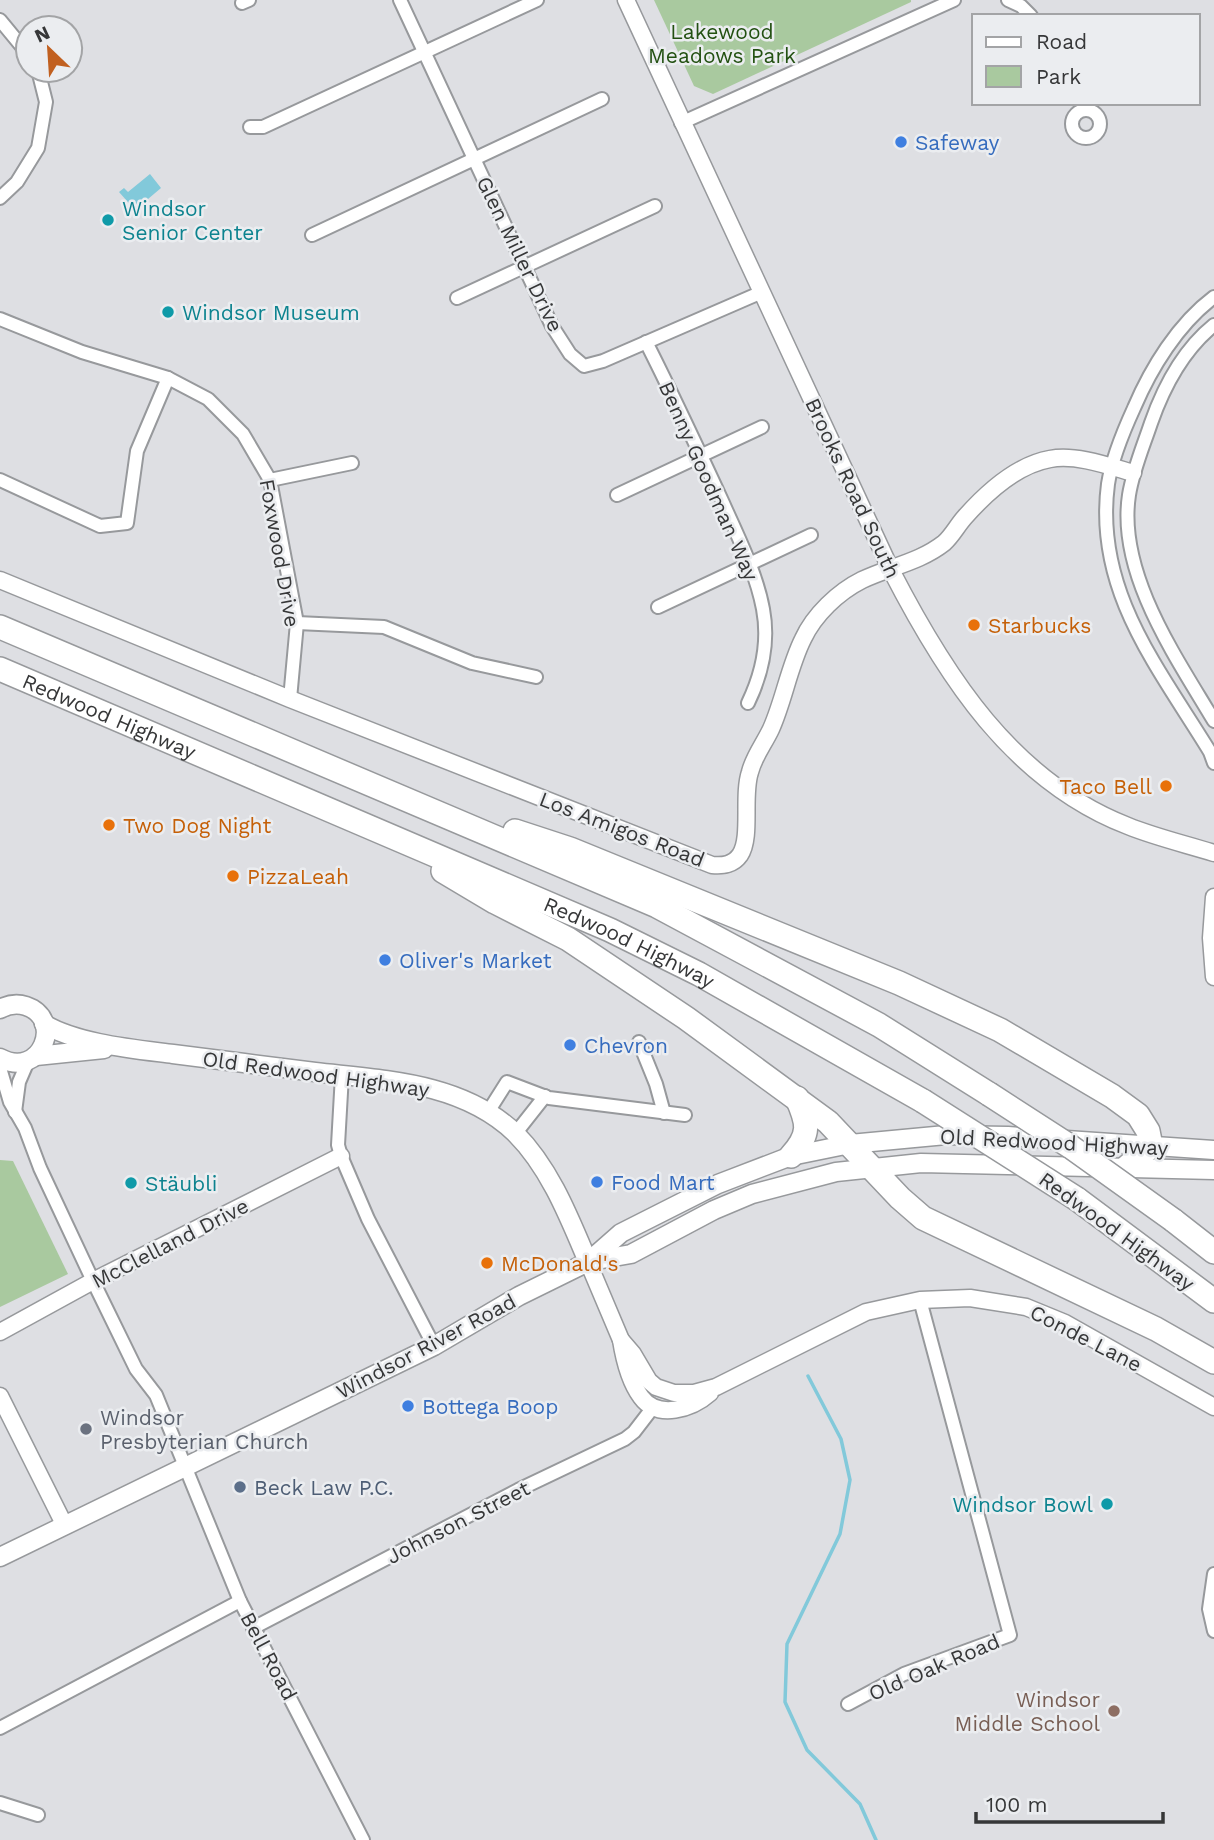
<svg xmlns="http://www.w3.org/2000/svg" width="1214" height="1840" font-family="'Work Sans',sans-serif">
  <rect width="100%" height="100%" fill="#dedfe3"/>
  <g fill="#a9c99f">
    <polygon points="654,0 911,0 911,2 713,94 694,86"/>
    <polygon points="0,1160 13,1161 68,1274 0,1307"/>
  </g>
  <polygon fill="#82c9da" points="150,174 161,188 135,210 119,192 124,188 128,192"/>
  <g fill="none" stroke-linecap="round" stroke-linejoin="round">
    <polyline stroke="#82c9da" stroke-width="3.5" points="808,1376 841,1439 850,1480 840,1534 787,1644 785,1702 807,1750 860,1804 876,1840"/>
    <defs>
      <g id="minor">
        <polyline points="400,0 552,326 570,354 584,366 603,361 762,292"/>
        <polyline points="1008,0 1021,6 1031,16"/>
        <polyline points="242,3 249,0"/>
        <polyline points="0,20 28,54"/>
        <circle cx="1086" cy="124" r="14"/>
        <polyline points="681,123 954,0"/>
        <polyline points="250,127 263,127 537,0"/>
        <polyline points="0,198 17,182 38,148 46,102 38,70"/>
        <polyline points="312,235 602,99"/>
        <path d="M1214 297C1178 324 1151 368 1134 408 1123 432 1112 458 1108 484 1094 590 1158 667 1210 752L1214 763"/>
        <polyline points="457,298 655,206"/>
        <polyline points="0,319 82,352 168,378 208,399 243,434 270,480 297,623 290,699"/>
        <path d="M1214 325C1183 350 1164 386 1151 423 1143 447 1133 470 1129 495 1117 573 1176 657 1214 721"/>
        <path d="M646 342C673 395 698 449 723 503 738 537 756 572 763 609 769 641 762 674 748 703"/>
        <polyline points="0,480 100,526 127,523 137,451 168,378"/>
        <polyline points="270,480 352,463"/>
        <polyline points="617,495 762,427"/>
        <polyline points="658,607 811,535"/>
        <polyline points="297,623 384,627 472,663 536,677"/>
        <polyline points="639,1042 656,1084 664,1113"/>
        <polyline points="0,1068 10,1102 25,1128 40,1168 93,1281 136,1369 156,1395 240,1601 363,1840"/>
        <polyline points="342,1075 338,1145 341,1156 368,1219 434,1346"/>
        <polyline points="15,1112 19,1082 28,1061"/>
        <polyline points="488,1112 507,1082 549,1098 685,1115"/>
        <polyline points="515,1134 545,1096"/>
        <polyline points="1214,1574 1209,1609 1214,1631"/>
        <polyline points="253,1628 518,1490 625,1439 634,1432 654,1406"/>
        <polyline points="848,1704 904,1674 1010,1635 920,1300"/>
        <polyline points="0,1728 240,1601"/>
        <polyline points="0,1803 38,1815"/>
      </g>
      <g id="tertiary">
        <path d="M626 0 891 570C945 675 1012 781 1128 826 1155 837 1185 844 1214 853"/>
        <path d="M0 580 290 699 712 865C723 866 733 865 740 855 752 837 742 796 750 772 754 756 764 744 771 729 784 700 789 667 803 639 814 615 838 592 862 580 889 567 920 562 944 543 952 536 957 526 964 518 986 493 1016 465 1050 459 1076 454 1109 466 1133 473"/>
        <polyline points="1214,897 1211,938 1214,977"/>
        <polyline points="588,1262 621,1340 633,1354 649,1381 656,1387 674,1393 694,1393 716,1387 866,1312 920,1300 970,1298 1026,1307 1065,1323 1214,1407"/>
        <polyline points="0,1332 93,1281 341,1156"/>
        <path d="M621 1340C624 1359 629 1381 641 1397 658 1420 692 1409 710 1393"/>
        <polyline points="0,1396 64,1524"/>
      </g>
      <g id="secondary">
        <path d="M0 1009C9 1004 17 1003 26 1006 65 1019 41 1080 0 1058"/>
        <path d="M44 1024C78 1044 134 1049 173 1054 220 1060 268 1066 315 1072 384 1080 462 1082 515 1133 550 1168 569 1217 588 1262"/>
        <polyline points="36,1056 104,1049"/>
        <polyline points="591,1261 631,1254 714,1210 752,1194 836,1172 921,1163 1214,1170"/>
        <polyline points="0,1557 434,1346 519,1296 588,1262 621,1233 718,1184 791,1156 850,1144 946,1135 1008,1136 1214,1150"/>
      </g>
      <g id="motorway">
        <polyline points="0,627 657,906 879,1025 989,1094"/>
        <path id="s1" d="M0 669 610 930 699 974 923 1101"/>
        <polyline points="515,831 570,849 899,983 1000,1030 1112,1096 1138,1115 1148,1131 1151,1146 1126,1168"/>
        <polyline points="443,871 495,902 568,939 686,1018 828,1122 900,1198 923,1218 1156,1329 1214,1362"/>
        <path d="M791 1156C811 1134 808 1123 797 1098"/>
        <polyline points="1077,1199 1214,1301"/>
        <polyline points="1173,1220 1214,1252"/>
      </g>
    </defs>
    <use href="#minor" stroke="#97999c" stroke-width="16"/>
    <use href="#tertiary" stroke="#97999c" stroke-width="19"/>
    <use href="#secondary" stroke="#97999c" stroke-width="21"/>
    <use href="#motorway" stroke="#97999c" stroke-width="26"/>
    <use href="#minor" stroke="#fff" stroke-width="12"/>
    <use href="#tertiary" stroke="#fff" stroke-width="16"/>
    <use href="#secondary" stroke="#fff" stroke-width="18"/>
    <use href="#motorway" stroke="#fff" stroke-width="23"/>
    <defs>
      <g id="motorway-bridge">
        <polyline points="989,1094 1071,1147 1173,1220"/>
        <polyline points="923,1101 1077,1199"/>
      </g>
    </defs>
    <use href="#motorway-bridge" stroke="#97999c" stroke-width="26" stroke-linecap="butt"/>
    <use href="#motorway-bridge" stroke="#fff" stroke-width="23"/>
  </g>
  <g fill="#3f7fe0" stroke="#ebedf0" stroke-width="2.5">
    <circle cx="901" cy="142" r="7"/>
    <circle cx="385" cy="960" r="7"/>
    <circle cx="570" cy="1045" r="7"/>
    <circle cx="597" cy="1182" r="7"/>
    <circle cx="408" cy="1406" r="7"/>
  </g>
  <g fill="#0f9aa8" stroke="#ebedf0" stroke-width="2.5">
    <circle cx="108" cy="220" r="7"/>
    <circle cx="168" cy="312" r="7"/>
    <circle cx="131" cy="1183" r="7"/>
    <circle cx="1107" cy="1504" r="7"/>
  </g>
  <g fill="#e8710a" stroke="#ebedf0" stroke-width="2.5">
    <circle cx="974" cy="625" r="7"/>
    <circle cx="1166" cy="786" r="7"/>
    <circle cx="109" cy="825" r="7"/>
    <circle cx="233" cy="876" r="7"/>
    <circle cx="487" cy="1263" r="7"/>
  </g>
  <circle fill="#6b7280" stroke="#ebedf0" stroke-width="2.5" cx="86" cy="1429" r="7"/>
  <circle fill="#5c6f8a" stroke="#ebedf0" stroke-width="2.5" cx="240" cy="1487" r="7"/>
  <circle fill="#8d6e63" stroke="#ebedf0" stroke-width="2.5" cx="1114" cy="1711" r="7"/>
  <g text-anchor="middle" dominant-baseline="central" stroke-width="5" stroke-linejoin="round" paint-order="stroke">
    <g font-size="21" fill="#235112" stroke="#ebedf0">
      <text x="722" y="31">Lakewood<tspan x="722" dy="24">Meadows Park</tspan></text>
    </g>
    <g font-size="21" fill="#366cbe" stroke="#ebedf0" text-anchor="start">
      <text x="915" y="142">Safeway</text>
      <text x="399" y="960">Oliver's Market</text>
      <text x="584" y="1045">Chevron</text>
      <text x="611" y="1182">Food Mart</text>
      <text x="422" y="1406">Bottega Boop</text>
    </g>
    <g font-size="21" fill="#0d838f" stroke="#ebedf0" text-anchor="start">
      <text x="122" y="208">Windsor<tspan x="122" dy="24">Senior Center</tspan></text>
      <text x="182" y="312">Windsor Museum</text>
      <text x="145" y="1183">Stäubli</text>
      <text x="1093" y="1504" text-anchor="end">Windsor Bowl</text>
    </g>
    <g font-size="21" fill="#363738" stroke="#ebedf0">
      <text transform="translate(520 254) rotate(64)">Glen Miller Drive</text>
      <text transform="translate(709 481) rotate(66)">Benny Goodman Way</text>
      <text transform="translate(853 488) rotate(65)">Brooks Road South</text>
      <text transform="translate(280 553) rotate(80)">Foxwood Drive</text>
      <text stroke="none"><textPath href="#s1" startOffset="119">Redwood Highway</textPath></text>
      <text transform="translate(622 829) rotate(21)">Los Amigos Road</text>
      <text stroke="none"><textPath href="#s1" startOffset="686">Redwood Highway</textPath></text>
      <text transform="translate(316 1074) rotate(8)">Old Redwood Highway</text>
      <text transform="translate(1054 1142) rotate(3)">Old Redwood Highway</text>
      <text transform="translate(1117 1231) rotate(36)">Redwood Highway</text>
      <text transform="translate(170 1243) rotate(-27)">McClelland Drive</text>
      <text transform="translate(1086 1338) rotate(27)">Conde Lane</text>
      <text transform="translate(426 1346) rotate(-28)">Windsor River Road</text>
      <text transform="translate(458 1522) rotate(-27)">Johnson Street</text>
      <text transform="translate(269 1656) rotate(62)">Bell Road</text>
      <text transform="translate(934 1667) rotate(-23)">Old Oak Road</text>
    </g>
    <g font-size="21" fill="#c56008" stroke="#ebedf0" text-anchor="start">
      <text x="988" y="625">Starbucks</text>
      <text x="1152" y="786" text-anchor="end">Taco Bell</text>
      <text x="123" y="825">Two Dog Night</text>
      <text x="247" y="876">PizzaLeah</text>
      <text x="501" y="1263">McDonald's</text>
    </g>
    <g font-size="21" fill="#5b616d" stroke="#ebedf0" text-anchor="start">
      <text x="100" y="1417">Windsor<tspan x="100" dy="24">Presbyterian Church</tspan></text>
    </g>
    <g font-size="21" fill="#4e5e75" stroke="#ebedf0" text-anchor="start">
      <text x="254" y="1487">Beck Law P.C.</text>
    </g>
    <g font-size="21" fill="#785e54" stroke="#ebedf0" text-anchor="end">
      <text x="1100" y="1699">Windsor<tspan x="1100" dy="24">Middle School</tspan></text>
    </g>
  </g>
  <rect x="972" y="14" width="228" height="91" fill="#ebedf0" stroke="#a3a4a6" stroke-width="2"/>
  <rect x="986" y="37" width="35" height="10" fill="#ffffff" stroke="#a3a4a6" stroke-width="2"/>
  <text x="1036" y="49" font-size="21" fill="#363738">Road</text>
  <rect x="986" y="66" width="35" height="21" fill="#a9c99f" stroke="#a3a4a6" stroke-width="2"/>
  <text x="1036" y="84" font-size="21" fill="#363738">Park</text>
  <g transform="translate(49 49) rotate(335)"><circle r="33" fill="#ebedf0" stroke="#a3a4a6" stroke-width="2"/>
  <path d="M0-5L12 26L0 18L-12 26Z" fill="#c16020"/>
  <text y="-10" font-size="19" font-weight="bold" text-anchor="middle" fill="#363738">N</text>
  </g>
  <path d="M976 1812v10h187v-10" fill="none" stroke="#363738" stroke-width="3.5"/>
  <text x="986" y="1812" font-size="21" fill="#363738" stroke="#ebedf0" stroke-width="5" paint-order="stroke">100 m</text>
</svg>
